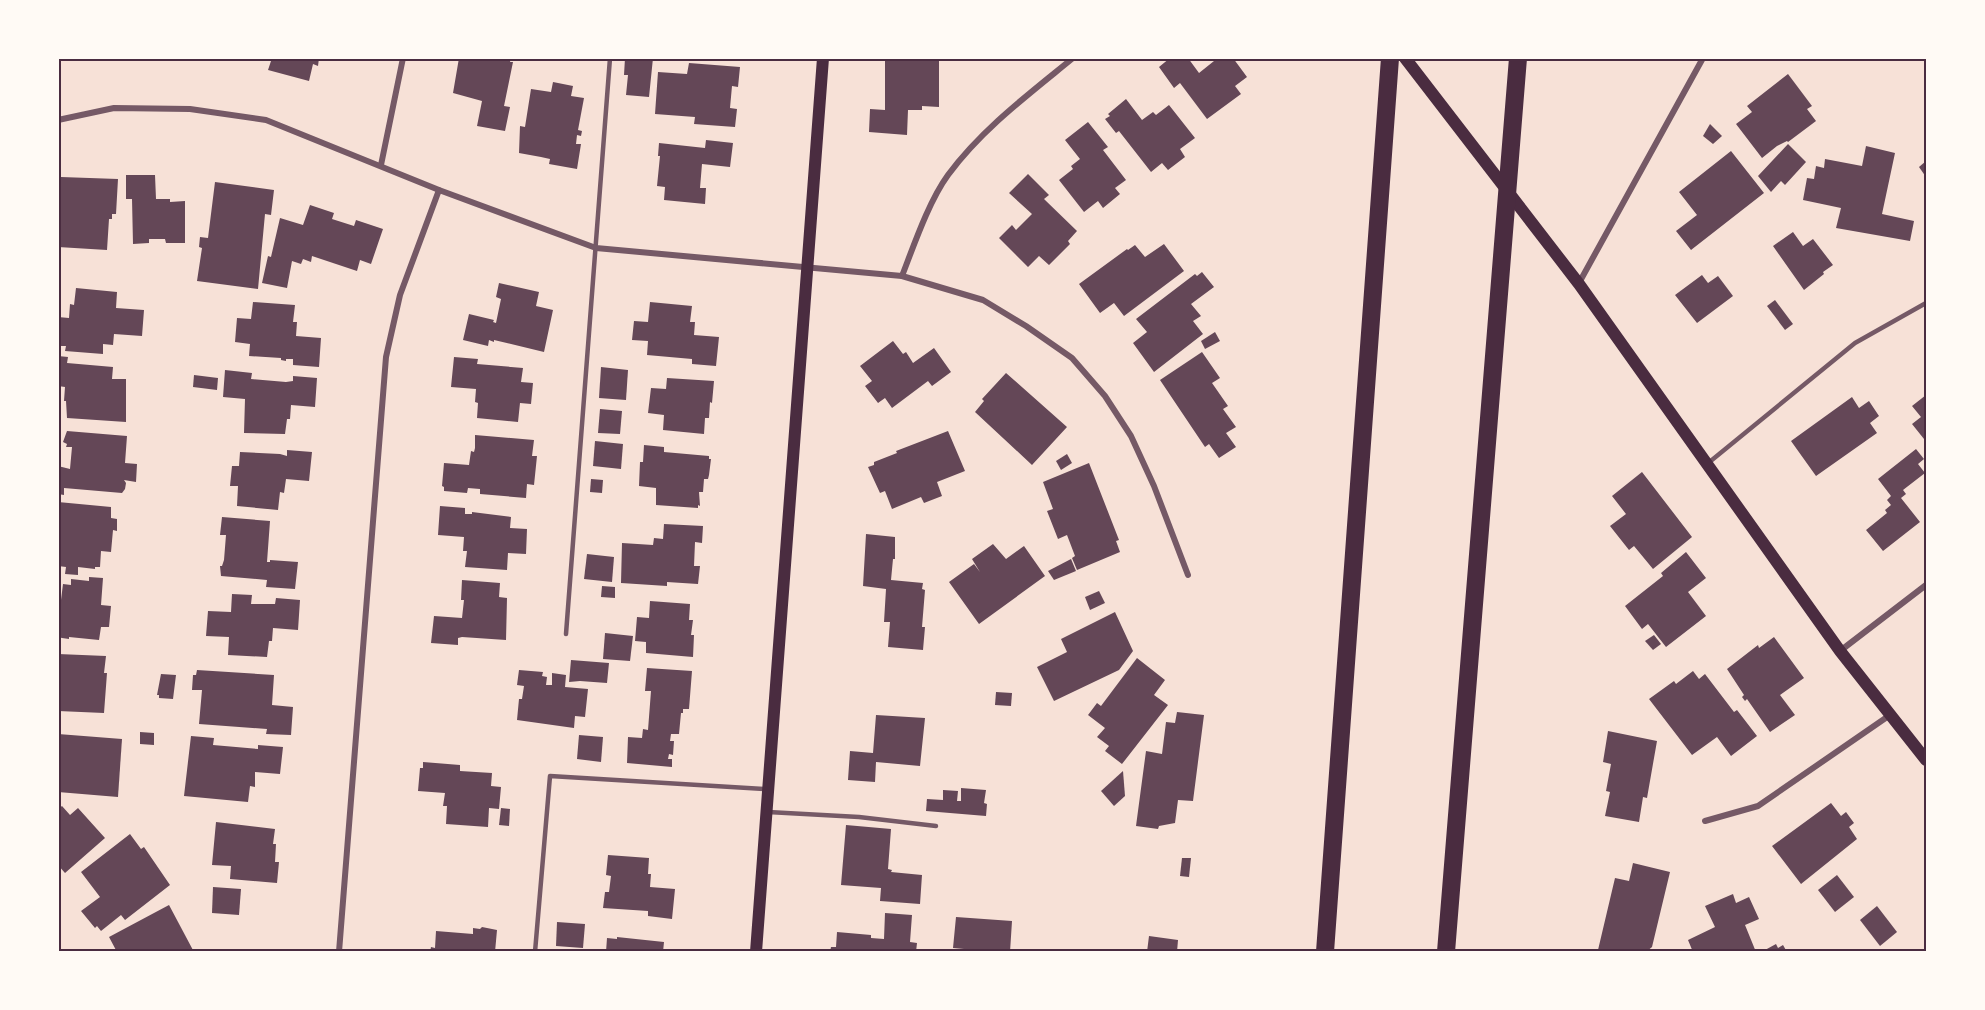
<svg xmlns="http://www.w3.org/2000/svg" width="1985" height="1010" font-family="'Nunito Sans',sans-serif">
  <rect width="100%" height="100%" fill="#f7e1d7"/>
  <g fill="#644757">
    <polygon points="272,58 319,58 318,66 313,64 309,81 268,70"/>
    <polygon points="459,58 500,60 501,58 511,58 510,62 513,62 504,106 510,107 505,131 477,126 482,101 453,93"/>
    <polygon points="625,58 653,58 649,97 626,95 628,75 624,75"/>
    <polygon points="885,58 939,58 939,107 922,106 922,110 908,110 907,135 869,132 870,109 885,110"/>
    <polygon points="1170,58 1188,58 1199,73 1214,61 1212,58 1233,58 1247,77 1235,86 1241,94 1207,119 1180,83 1174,88 1159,67"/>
    <polygon points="689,63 740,67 738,87 732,86 730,108 737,109 735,127 694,124 695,117 655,114 658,72 687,74"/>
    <polygon points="1788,74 1812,106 1807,109 1816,121 1788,142 1787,141 1777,146 1762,158 1736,124 1752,112 1747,106"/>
    <polygon points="553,82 573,86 571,96 584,98 578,130 582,131 581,136 577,135 576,144 581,144 577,169 549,164 550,159 541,157 519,153 520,126 525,127 531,89 551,92"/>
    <polygon points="1126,99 1142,120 1153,112 1156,115 1169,105 1195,138 1180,149 1185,157 1168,170 1162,163 1151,172 1119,131 1116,133 1105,119 1110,116 1108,114"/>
    <polygon points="1088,122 1108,147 1103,150 1126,180 1115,188 1120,194 1103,208 1098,201 1084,212 1059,180 1073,169 1071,166 1080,159 1065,140"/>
    <polygon points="1710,124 1722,136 1713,144 1703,136"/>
    <polygon points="706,140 733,143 730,167 702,164 700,188 706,188 705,204 664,200 665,187 657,186 660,156 658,156 659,143 705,148"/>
    <polygon points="1788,144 1806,162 1785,185 1781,181 1771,192 1758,176"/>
    <polygon points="1866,146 1895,153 1882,214 1914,221 1910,241 1836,228 1841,208 1803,200 1807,178 1814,179 1816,166 1824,168 1825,159 1862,166"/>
    <polygon points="1731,151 1764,193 1691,250 1676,231 1697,215 1679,192"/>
    <polygon points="1926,161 1926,177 1919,167"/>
    <polygon points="1028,174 1049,195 1044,199 1077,231 1068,241 1070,244 1049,265 1039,256 1028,267 999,238 1012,225 1016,230 1032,214 1009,193"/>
    <polygon points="126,175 155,175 156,199 170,199 170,202 185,201 185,243 166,243 165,239 149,239 149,243 133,244 132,199 126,199"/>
    <polygon points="61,177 118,179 116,214 112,214 112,219 109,219 107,250 58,247 58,206"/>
    <polygon points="215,182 274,190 271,215 265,214 258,289 197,281 202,248 199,247 200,237 208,238"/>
    <polygon points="310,205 334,213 332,219 354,226 356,220 383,229 371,264 360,260 357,271 312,256 311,262 303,259 301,264 292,261 287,288 262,283 268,256 271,257 280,218 303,225"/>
    <polygon points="1793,232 1803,246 1813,239 1833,265 1823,272 1824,274 1804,290 1773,246"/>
    <polygon points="1164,244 1184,271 1124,316 1114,303 1100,313 1079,284 1127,249 1128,250 1135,245 1145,257"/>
    <polygon points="1202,272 1214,287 1191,304 1201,316 1193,321 1203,334 1154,372 1133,343 1147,332 1136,319 1195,274 1197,276"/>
    <polygon points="1702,275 1708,283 1718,276 1733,296 1697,323 1675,295"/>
    <polygon points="499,283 539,292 536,306 553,310 544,352 494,340 494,342 489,340 488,346 463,340 469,314 494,320 493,322 496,323 501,299 496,297"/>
    <polygon points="76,288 117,292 116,308 144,310 142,336 114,334 113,345 103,344 103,354 65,351 66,346 58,346 58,317 69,318 70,304 74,305"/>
    <polygon points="1775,300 1793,324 1785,330 1767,306"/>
    <polygon points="253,302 295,305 293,322 297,322 296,336 321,338 319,367 293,365 293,359 286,359 286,361 281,360 281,358 249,356 250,344 235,342 237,318 251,319"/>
    <polygon points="650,302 692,306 690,322 695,322 694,335 719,337 716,366 692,364 692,359 647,355 648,341 632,340 634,321 648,322"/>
    <polygon points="1215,332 1220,341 1205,349 1201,341"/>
    <polygon points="893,341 903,354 906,352 913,363 934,348 951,372 932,386 928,381 892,408 885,398 878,403 865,386 872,381 860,366"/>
    <polygon points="1202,352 1220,378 1212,383 1228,406 1223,409 1236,427 1226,433 1236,447 1219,458 1209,444 1205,447 1160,380"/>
    <polygon points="58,356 68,357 67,363 113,367 112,379 126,379 126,422 67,418 66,401 64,401 65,387 58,386"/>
    <polygon points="454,357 478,359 477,364 523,368 521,382 533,383 531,404 520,403 518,422 477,418 478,403 475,402 476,389 451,387"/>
    <polygon points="601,367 628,370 626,400 599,398"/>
    <polygon points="225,370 252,373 251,379 286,382 293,381 293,376 317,378 315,407 291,405 290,419 287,419 285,434 244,433 245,399 223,397"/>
    <polygon points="1006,373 1067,427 1032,465 975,412 984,401 982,399"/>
    <polygon points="194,375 218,378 217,390 193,387"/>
    <polygon points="667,378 714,381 712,403 710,402 709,418 705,418 704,434 663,430 664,415 648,413 651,388 666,389"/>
    <polygon points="1926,395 1926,437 1924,439 1912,424 1921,417 1912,406"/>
    <polygon points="1852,397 1859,408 1869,401 1879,416 1870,423 1877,433 1816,476 1791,441"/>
    <polygon points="600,409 622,411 620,434 598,433"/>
    <polygon points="67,431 127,436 125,463 137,464 136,482 124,480 126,483 125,489 122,493 64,488 64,495 58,494 58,466 70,469 72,447 66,447 67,444 63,442"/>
    <polygon points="948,431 965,471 937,482 942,496 924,503 921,497 892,509 885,491 880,493 868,467 874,465 874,462 897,453 896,451"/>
    <polygon points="475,435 534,440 532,456 537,456 534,485 527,484 526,498 480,494 480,489 468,488 467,493 444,491 444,487 442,486 444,463 469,465 471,451 474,452 475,448"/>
    <polygon points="595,441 623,444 621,469 593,466"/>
    <polygon points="644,445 664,447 664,452 709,456 709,459 711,459 709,475 708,479 704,479 703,492 699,492 700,506 698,505 698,508 656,505 656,488 639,486 640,462 643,462"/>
    <polygon points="1916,449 1924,459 1918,464 1925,473 1903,490 1906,494 1901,498 1920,522 1883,551 1866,530 1887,513 1885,510 1891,505 1887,500 1891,496 1878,479"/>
    <polygon points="287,450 312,452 309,481 286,479 284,493 280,492 278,510 237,506 238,486 230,486 232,466 239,466 240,452 280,454 287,456"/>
    <polygon points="1067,454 1072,463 1061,470 1056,461"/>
    <polygon points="1089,463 1119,540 1116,541 1120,552 1077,570 1072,558 1075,556 1067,535 1058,539 1047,511 1053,509 1043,482"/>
    <polygon points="1642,472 1692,537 1653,569 1634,546 1629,550 1610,526 1626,514 1612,496"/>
    <polygon points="591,479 603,480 602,493 590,492"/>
    <polygon points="58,502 111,507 111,518 117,519 117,531 113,530 111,552 101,551 100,567 95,567 95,569 78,567 78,575 65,574 66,567 58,566"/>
    <polygon points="440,506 465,508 465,514 472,514 472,512 511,517 510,528 527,529 526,554 508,553 507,570 465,567 467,551 463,551 464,537 438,535"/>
    <polygon points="222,517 270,521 267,562 270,562 270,560 298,562 295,589 266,587 267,580 221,576 220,566 222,566 224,560 226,535 220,535"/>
    <polygon points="664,524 703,526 702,543 695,542 694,566 700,566 698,584 667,582 667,586 621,583 622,543 653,545 654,538 663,539"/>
    <polygon points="866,534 895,537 895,559 893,559 891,580 923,583 922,589 925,590 922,627 925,627 923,650 888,647 890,622 884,622 886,589 863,586"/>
    <polygon points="993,544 1006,559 1024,546 1045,576 979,624 949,582 974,564 980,572 972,559"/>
    <polygon points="1686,552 1706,578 1688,592 1706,616 1666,647 1648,624 1642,629 1625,606 1663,576 1661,573"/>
    <polygon points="587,554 614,557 612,582 584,579"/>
    <polygon points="1071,559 1076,571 1054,580 1048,571"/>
    <polygon points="89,577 103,578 101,605 111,606 109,627 101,627 99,640 69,637 69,639 62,638 58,637 58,600 61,600 63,584 71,585 71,579 89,581"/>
    <polygon points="462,580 500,583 499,597 507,598 506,640 462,637 458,638 458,645 431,643 434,616 462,618 464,600 461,600"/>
    <polygon points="602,586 615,587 615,598 601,597"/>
    <polygon points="1099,591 1105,603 1090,610 1085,597"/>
    <polygon points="232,594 252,595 251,604 275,604 276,598 300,600 298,630 273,628 272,641 269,641 267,657 228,655 229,637 206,636 208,611 231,612"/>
    <polygon points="650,601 690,604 689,620 693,620 691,635 694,635 693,657 646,653 646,642 635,641 637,617 649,618"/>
    <polygon points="1115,612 1133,651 1119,670 1054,701 1037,667 1067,652 1061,639"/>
    <polygon points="605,633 633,636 630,661 603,659"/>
    <polygon points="1654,635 1661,644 1653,650 1645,641"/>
    <polygon points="1774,637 1804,678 1780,695 1795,715 1770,732 1747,699 1745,701 1742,697 1744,695 1727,669 1758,645 1759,648"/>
    <polygon points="58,654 106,656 104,673 107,673 104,713 58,711"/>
    <polygon points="1137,658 1165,680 1154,695 1168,705 1122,764 1105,751 1109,746 1097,737 1105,728 1088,715 1097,703 1101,706"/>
    <polygon points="571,660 609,663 607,683 580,681 569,682"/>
    <polygon points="647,668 692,671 689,709 683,709 683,713 681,713 679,734 671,734 670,741 674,741 673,755 669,754 668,759 672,759 672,767 627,763 628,737 642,738 643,729 648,730 651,691 645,691"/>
    <polygon points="197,670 274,675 272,705 293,707 291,735 266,734 267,729 199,724 202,690 192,690 193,675 196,675"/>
    <polygon points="519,670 543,672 542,676 547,677 546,685 552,685 552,673 566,675 565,687 588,689 585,717 575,716 574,728 517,720 519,699 522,699 524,686 517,685"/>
    <polygon points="1693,671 1699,679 1705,674 1734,712 1737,710 1757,736 1731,756 1717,737 1692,755 1649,699 1674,681 1676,684"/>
    <polygon points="161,674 176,675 173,699 159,698 159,695 157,695"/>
    <polygon points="996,692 1012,693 1011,706 995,705"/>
    <polygon points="1177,712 1204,715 1193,801 1178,800 1175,823 1159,826 1158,829 1136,826 1146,751 1162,754 1166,722 1175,723"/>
    <polygon points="876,715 925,718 920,766 876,762 875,782 848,780 850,751 873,753"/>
    <polygon points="1608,731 1657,741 1647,798 1643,797 1639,822 1605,816 1610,792 1606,791 1611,764 1603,762"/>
    <polygon points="140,732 154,733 154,745 140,744"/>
    <polygon points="58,734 122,739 118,797 58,792"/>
    <polygon points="579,735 603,737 601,762 577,759"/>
    <polygon points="191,736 214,738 213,745 258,749 258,745 283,747 280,774 255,772 255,787 250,786 248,802 184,796"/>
    <polygon points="423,762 460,765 460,771 492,773 491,786 501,787 499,809 489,808 488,827 446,824 447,806 443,806 445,793 418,791 420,768 423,768"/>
    <polygon points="1123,771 1125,796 1114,806 1101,791"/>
    <polygon points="961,788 986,790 984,803 987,804 986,816 926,811 927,799 943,800 943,790 958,791 957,801 961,801"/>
    <polygon points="1831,803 1841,816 1846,812 1854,823 1849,827 1857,839 1801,884 1772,846"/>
    <polygon points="62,806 70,815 78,808 105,838 65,873 58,865 58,809"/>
    <polygon points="501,808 510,809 509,826 499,825"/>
    <polygon points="216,822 275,829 273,844 276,844 275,862 279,862 277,883 230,879 231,866 212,865"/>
    <polygon points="846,825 891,829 888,869 892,870 891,872 922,875 920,904 880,901 881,888 841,885"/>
    <polygon points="130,834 141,849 144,847 170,885 125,920 121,915 101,931 97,926 95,928 81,911 100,897 81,872"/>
    <polygon points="608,855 649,858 648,874 651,874 650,887 675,889 672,919 648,916 648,911 603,908 605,892 609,892 611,876 606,875"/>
    <polygon points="1182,858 1191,858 1189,877 1180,876"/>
    <polygon points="1633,863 1670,872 1652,947 1646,952 1598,950 1615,878 1629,881"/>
    <polygon points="1837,875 1854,897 1835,912 1818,890"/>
    <polygon points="213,887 241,889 239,915 212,913"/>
    <polygon points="1733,894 1736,903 1749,897 1759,919 1745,925 1756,952 1693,952 1688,940 1715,927 1705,906"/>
    <polygon points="169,905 194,952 117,952 109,937"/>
    <polygon points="1877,906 1897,932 1880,946 1860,920"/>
    <polygon points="885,913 912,915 910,942 917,943 916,952 830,952 831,947 836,947 837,932 871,935 871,938 884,939"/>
    <polygon points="956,917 1012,921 1010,952 964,952 964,949 953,948"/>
    <polygon points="557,922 585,924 583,948 556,946"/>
    <polygon points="482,927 497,930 495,952 430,952 431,947 435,948 436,931 473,934 473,928 480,929"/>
    <polygon points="1149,936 1178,940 1177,952 1147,952"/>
    <polygon points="617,937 664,942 663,952 606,952 607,938 617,939"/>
    <polygon points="1776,944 1778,948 1783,945 1787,952 1766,952 1765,950"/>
  </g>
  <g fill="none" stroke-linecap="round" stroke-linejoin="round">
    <g stroke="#755966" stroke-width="4.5">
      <polyline points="1707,464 1855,343 1926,303"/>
      <polyline points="566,634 610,58"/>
      <polyline points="768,812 859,817 936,826"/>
      <polyline points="535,952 550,776 766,789"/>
    </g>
    <g stroke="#755966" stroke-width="6">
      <polyline points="58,120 114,108 190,109 266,120 439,190 596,248 902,276 983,300 1026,326 1072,358 1105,396 1131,436 1154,486 1188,575"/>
      <polyline points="381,165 403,58"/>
      <path d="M902 276C914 245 929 201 948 175 982 129 1029 94 1073 58"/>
      <polyline points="1579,283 1703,58"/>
      <polyline points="1840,651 1926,585"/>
      <polyline points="1705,821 1758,806 1890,715"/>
      <polyline points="339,952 386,357 400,295 439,190"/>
    </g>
    <g stroke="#4a2c40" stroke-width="12">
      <polyline points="1405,58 1579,284 1840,651 1926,760"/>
      <polyline points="756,952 823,58"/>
    </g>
    <g stroke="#4a2c40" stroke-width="18">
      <polyline points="1325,952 1390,58"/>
      <polyline points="1446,952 1518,58"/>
    </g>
  </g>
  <rect width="1985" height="1010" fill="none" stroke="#fffaf5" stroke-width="120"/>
  <rect x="60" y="60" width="1865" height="890" fill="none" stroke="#4a2c40" stroke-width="2"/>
</svg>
